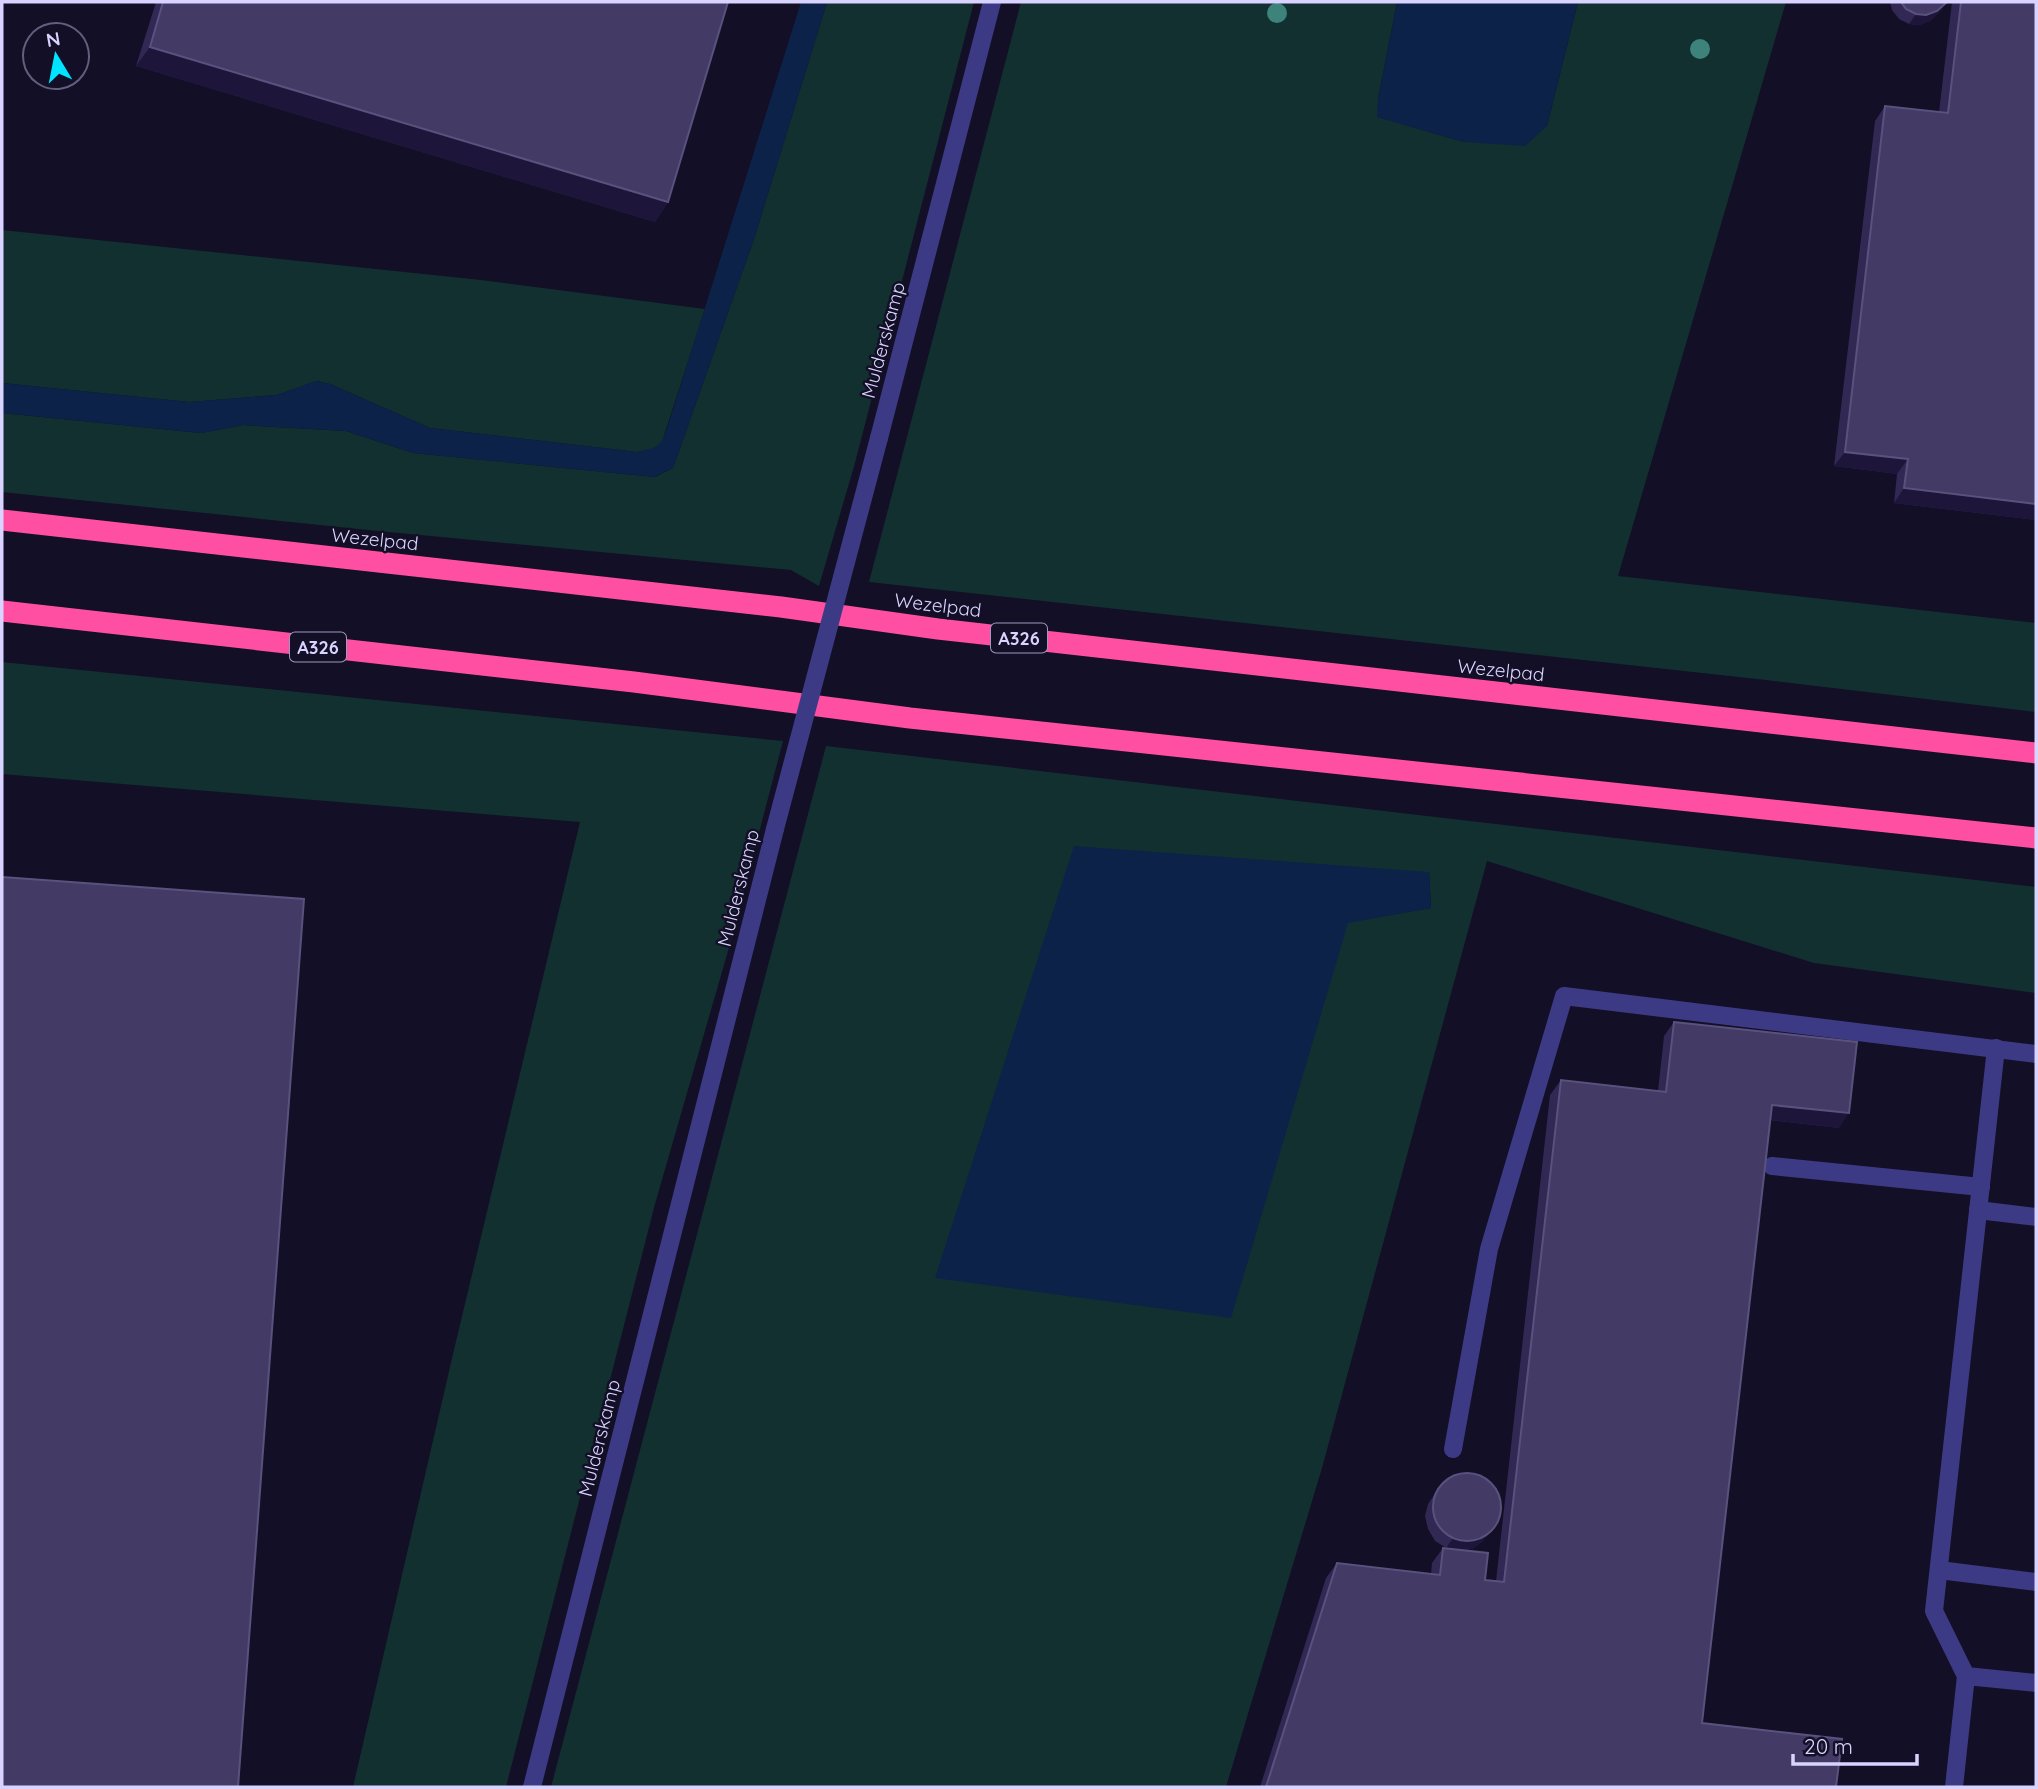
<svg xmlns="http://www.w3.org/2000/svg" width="2038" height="1789" font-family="Quicksand,sans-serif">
  <rect width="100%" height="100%" fill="#130f26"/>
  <g fill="#12302f" fill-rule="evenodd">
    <polygon points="827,2 974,2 855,463 819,586 791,570 378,531 2,492 2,413 201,433 243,425 346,431 413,453 655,477 673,468 754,239"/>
    <polygon points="1021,2 1397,2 1378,99 1378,117 1464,142 1547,126 1578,2 1786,2 1618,576 2036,623 2036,712 1766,680 869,582"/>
    <polygon points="2,230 481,280 705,309 662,442 657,448 637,452 430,428 330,384 317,381 277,395 189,402 2,383"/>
    <polygon points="2,662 783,741 728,951 655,1204 506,1787 353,1787 453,1354 580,822 2,774"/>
    <path d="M826 746 2036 887V993L1814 963 1487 861 1322 1468 1226 1787H551ZM1429 872 1431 908 1348 922Z"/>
  </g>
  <g fill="#0c2248">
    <path d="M801 2H827L754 239 673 468 654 477 413 453 346 431 243 425 201 433 2 413V383L189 402 277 395 316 381 330 384 430 428 637 452C664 446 661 445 670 419Z"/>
    <polygon points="1397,2 1578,2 1547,126 1525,146 1464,142 1377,117 1378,99"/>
    <polygon points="1074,846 1429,872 1431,908 1348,923 1231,1318 935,1278"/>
  </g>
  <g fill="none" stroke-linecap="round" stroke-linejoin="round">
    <g stroke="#3d3a85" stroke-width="18">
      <polyline points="879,438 992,2"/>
      <polyline points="1772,1166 1981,1187"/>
      <polyline points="1978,1210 2036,1217"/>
      <polyline points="1453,1449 1489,1249 1564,996 2036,1054"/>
      <polyline points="1939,1570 2036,1582"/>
      <polyline points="1966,1676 2036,1683"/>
      <polyline points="532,1787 775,829"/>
      <polyline points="1954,1787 1966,1676 1934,1611 1996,1048"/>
    </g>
    <g stroke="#ff4fa3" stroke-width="21">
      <polyline points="2,520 781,607 938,629 2036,753"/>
      <polyline points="2,611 634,682 910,718 2036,838"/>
    </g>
    <polyline stroke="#3d3a85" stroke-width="18" points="775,829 879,438"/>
  </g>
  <g fill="#3d827b">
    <circle cx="1277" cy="13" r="10"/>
    <circle cx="1700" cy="49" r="10"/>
  </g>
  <g fill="#312854">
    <polygon points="156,2 728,2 668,202 655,222 136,66"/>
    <polygon points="1890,2 1947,2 1941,10 1930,21 1919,25 1909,24 1899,19 1892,10"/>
    <polygon points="1952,2 2036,2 2036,520 1894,503 1897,474 1834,466 1875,121 1885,106 1939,112"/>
    <polygon points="1674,1022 1839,1128 1770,1120 1702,1723 1836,1787 1260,1787 1326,1578 1337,1563 1431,1574 1432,1563 1443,1548 1448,1549 1435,1541 1428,1529 1425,1516 1428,1504 1442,1483 1483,1541 1472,1549 1459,1550 1485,1580 1496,1581 1550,1095 1561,1080 1658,1091 1664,1036"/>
  </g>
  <g fill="#1d163a">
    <polygon points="1947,2 1941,10 1930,21 1919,25 1909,24 1916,14"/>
    <polygon points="150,47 668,202 655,222 136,66"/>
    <polygon points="1845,452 1908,459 1897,474 1834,466"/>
    <polygon points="1904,488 2036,504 2036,520 1894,503"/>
    <polygon points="1772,1105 1849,1113 1839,1128 1762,1119"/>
    <polygon points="1498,1521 1483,1541 1472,1549 1452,1550 1446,1548 1453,1538"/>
  </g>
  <g fill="#433a66" stroke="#5a527e" stroke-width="2">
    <polygon points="163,2 728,2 668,202 150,47"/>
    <polygon points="1901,2 1947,2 1937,11 1926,15 1916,14 1906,9"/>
    <polygon points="1961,2 2036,2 2036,504 1904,488 1908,459 1845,452 1885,106 1948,113"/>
    <polygon points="2,877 304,899 238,1787 2,1787"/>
    <polygon points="1674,1022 1857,1042 1849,1113 1772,1105 1702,1723 1842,1739 1836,1787 1266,1787 1337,1563 1440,1575 1443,1548 1488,1553 1485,1580 1504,1582 1561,1080 1666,1092"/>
    <circle cx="1467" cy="1507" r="34"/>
  </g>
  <g text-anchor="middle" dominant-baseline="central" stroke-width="5" stroke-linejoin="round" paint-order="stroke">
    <g fill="#130f26" stroke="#9e99be" stroke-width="2">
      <rect x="991" y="623.5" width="56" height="29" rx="5"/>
      <rect x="290" y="632.5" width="56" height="29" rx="5"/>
    </g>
    <g font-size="18" font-weight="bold" fill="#d9d4ff">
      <text x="1019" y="638">A326</text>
      <text x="318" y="647">A326</text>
    </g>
    <g font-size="19" fill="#d9d4ff" stroke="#130f26">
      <text transform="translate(883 340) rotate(-75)">Mulderskamp</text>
      <text transform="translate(375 539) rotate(6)">Wezelpad</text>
      <text transform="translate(938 605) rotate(7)">Wezelpad</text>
      <text transform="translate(1501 670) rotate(6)">Wezelpad</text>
      <text transform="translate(738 888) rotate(-76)">Mulderskamp</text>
      <text transform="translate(599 1438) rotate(-76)">Mulderskamp</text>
    </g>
  </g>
  <rect width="2038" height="1789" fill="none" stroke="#d9d4ff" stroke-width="7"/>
  <g transform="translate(56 56) rotate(350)"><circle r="33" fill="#130f26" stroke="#625e7d" stroke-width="2"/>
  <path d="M0-5L12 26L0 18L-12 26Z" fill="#00e5ff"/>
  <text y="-10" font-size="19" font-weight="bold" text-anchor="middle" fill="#d9d4ff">N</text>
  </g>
  <path d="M1793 1754v10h124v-10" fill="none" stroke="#d9d4ff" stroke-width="3.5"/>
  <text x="1804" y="1754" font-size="21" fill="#d9d4ff" stroke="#130f26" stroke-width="5" paint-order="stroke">20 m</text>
</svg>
